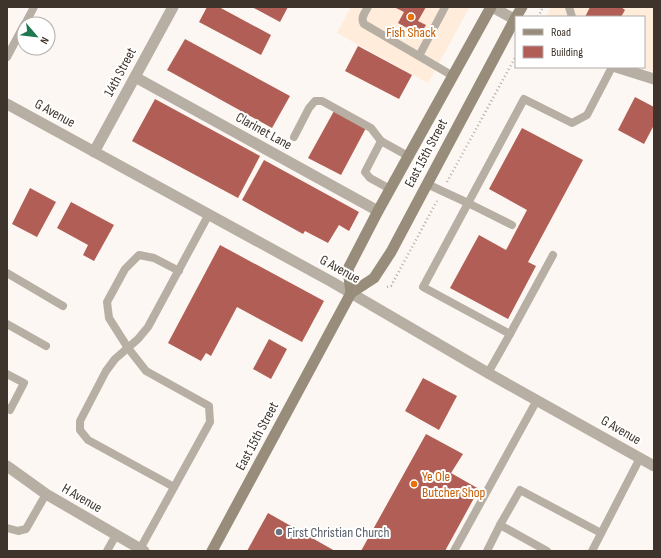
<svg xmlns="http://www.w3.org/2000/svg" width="661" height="558" font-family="'Sofia Sans Condensed',sans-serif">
  <rect width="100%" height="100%" fill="#fcf7f2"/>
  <g fill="#ffecda">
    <polygon points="351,7 467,7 469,8 428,83 337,33"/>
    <polygon points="551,7 654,7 654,72 638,67 644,67 644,17 546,17"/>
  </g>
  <g fill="#b15f56">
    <polygon points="207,7 219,7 271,35 261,55 199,22"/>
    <polygon points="252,7 288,7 280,22"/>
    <polygon points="394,7 426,7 418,21 426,25 420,35 398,23 404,12"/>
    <polygon points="590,7 621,7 625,10 621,17 585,17"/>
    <polygon points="185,39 290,96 272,128 167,70"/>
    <polygon points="358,46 412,75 399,99 345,71"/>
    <polygon points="635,97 654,107 654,125 644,144 618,130"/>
    <polygon points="155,99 260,156 238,198 132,141"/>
    <polygon points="334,111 366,128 341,175 308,158"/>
    <polygon points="522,128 583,160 528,262 536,266 508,319 450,288 479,235 506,250 527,210 489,189"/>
    <polygon points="264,160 359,212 349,231 339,225 328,243 305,231 303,234 242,200"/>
    <polygon points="30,188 56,202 37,237 12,224"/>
    <polygon points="71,202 114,225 94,261 83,255 88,245 57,228"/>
    <polygon points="220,245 324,301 302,342 237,307 211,356 206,353 201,361 168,343"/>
    <polygon points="269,339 287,349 271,379 253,369"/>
    <polygon points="423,378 457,396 439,430 405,411"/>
    <polygon points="426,434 463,454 451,473 479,489 445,551 361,551"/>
    <polygon points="268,513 335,551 247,551"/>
  </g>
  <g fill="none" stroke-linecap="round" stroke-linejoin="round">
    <g stroke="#b2aba5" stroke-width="2.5" stroke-dasharray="1 3" stroke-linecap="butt">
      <polyline points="538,17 543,7"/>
      <polyline points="447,182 516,56"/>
      <polyline points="387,287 391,286 437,201"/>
    </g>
    <g stroke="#b7afa3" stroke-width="8">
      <path d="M368 7C365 12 360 18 364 24L453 76"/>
      <polyline points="569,7 572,17"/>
      <polyline points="25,24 34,7"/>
      <polyline points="419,56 445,7"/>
      <polyline points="7,57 24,25"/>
      <polyline points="294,137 309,108 315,101 322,101 371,128 381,141 408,156"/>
      <polyline points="381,141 365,172 370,178 390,189"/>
      <polyline points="427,184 468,203 512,225"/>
      <polyline points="553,255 510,334 423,287 524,99 572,123 587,115 612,67"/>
      <polyline points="7,273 63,306"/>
      <polyline points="7,324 46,346"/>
      <polyline points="488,373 510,334"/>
      <polyline points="7,374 24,383 10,410 7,408"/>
      <polyline points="174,487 88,440 80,430 80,421 106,371 115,359 138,339 148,327 209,214"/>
      <polyline points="500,525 520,490 601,533"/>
      <polyline points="7,528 18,531 26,529 46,494"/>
      <polyline points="140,549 210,422 209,406 146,371 128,348 109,318 107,302 125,269 139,255 154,258 179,271"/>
      <polyline points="107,551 116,535"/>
      <polyline points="454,551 537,400"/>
      <polyline points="487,551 500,525 547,551"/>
      <polyline points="592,551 640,458"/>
    </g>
    <g stroke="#b7afa3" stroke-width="11">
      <polyline points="492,7 516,20"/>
      <polyline points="616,67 654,79"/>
      <polyline points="135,77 378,211"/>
      <polyline points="94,152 173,7"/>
      <polyline points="7,466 46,494 144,551"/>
    </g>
    <polyline stroke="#b7afa3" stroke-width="11" points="7,104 332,282 488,373 654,466"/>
    <g stroke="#988c7b" stroke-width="11">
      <polyline points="516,17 522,7"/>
      <polyline points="351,293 348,269 378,211 491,7"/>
      <polyline points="212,551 351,293 374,278 391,252 516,17"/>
    </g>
  </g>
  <g fill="#e8710a" stroke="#fff" stroke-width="1.5">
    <circle cx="411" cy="17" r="4"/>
    <circle cx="414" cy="484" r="4"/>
  </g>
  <circle fill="#6b7280" stroke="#fff" stroke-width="1.5" cx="279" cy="532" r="4"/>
  <g text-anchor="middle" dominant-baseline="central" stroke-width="4" stroke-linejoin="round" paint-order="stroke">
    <g font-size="14" fill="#c56008" stroke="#fff">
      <text x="411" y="32">Fish Shack</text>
      <text x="422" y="476" text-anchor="start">Ye Ole<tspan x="422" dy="16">Butcher Shop</tspan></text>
    </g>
    <g font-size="14" fill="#3e342b" stroke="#fff">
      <text transform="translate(120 72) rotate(-62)">14th Street</text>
      <text transform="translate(55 113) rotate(29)">G Avenue</text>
      <text transform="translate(264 131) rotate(29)">Clarinet Lane</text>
      <text transform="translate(426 153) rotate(-62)">East 15th Street</text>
      <text transform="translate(340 269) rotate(29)">G Avenue</text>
      <text transform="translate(621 430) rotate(30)">G Avenue</text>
      <text transform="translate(257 436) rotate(-62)">East 15th Street</text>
      <text transform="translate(82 498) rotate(30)">H Avenue</text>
    </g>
    <g font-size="14" fill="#5b616d" stroke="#fff" text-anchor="start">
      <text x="287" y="532">First Christian Church</text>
    </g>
  </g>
  <rect width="661" height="558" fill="none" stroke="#3e342b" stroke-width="16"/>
  <rect x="515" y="16" width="130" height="52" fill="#ffffff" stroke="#b2aeaa"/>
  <rect x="523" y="29" width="20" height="6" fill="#988c7b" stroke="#b2aeaa"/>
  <text x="551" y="36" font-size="12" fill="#3e342b">Road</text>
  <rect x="523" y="46" width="20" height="12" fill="#b15f56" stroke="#b2aeaa"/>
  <text x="551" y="56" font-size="12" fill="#3e342b">Building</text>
  <g transform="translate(36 36) rotate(118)"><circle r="19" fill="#ffffff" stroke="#b2aeaa"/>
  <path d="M0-3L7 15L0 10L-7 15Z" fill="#1c784e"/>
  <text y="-6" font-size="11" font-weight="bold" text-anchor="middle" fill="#3e342b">N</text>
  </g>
</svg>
